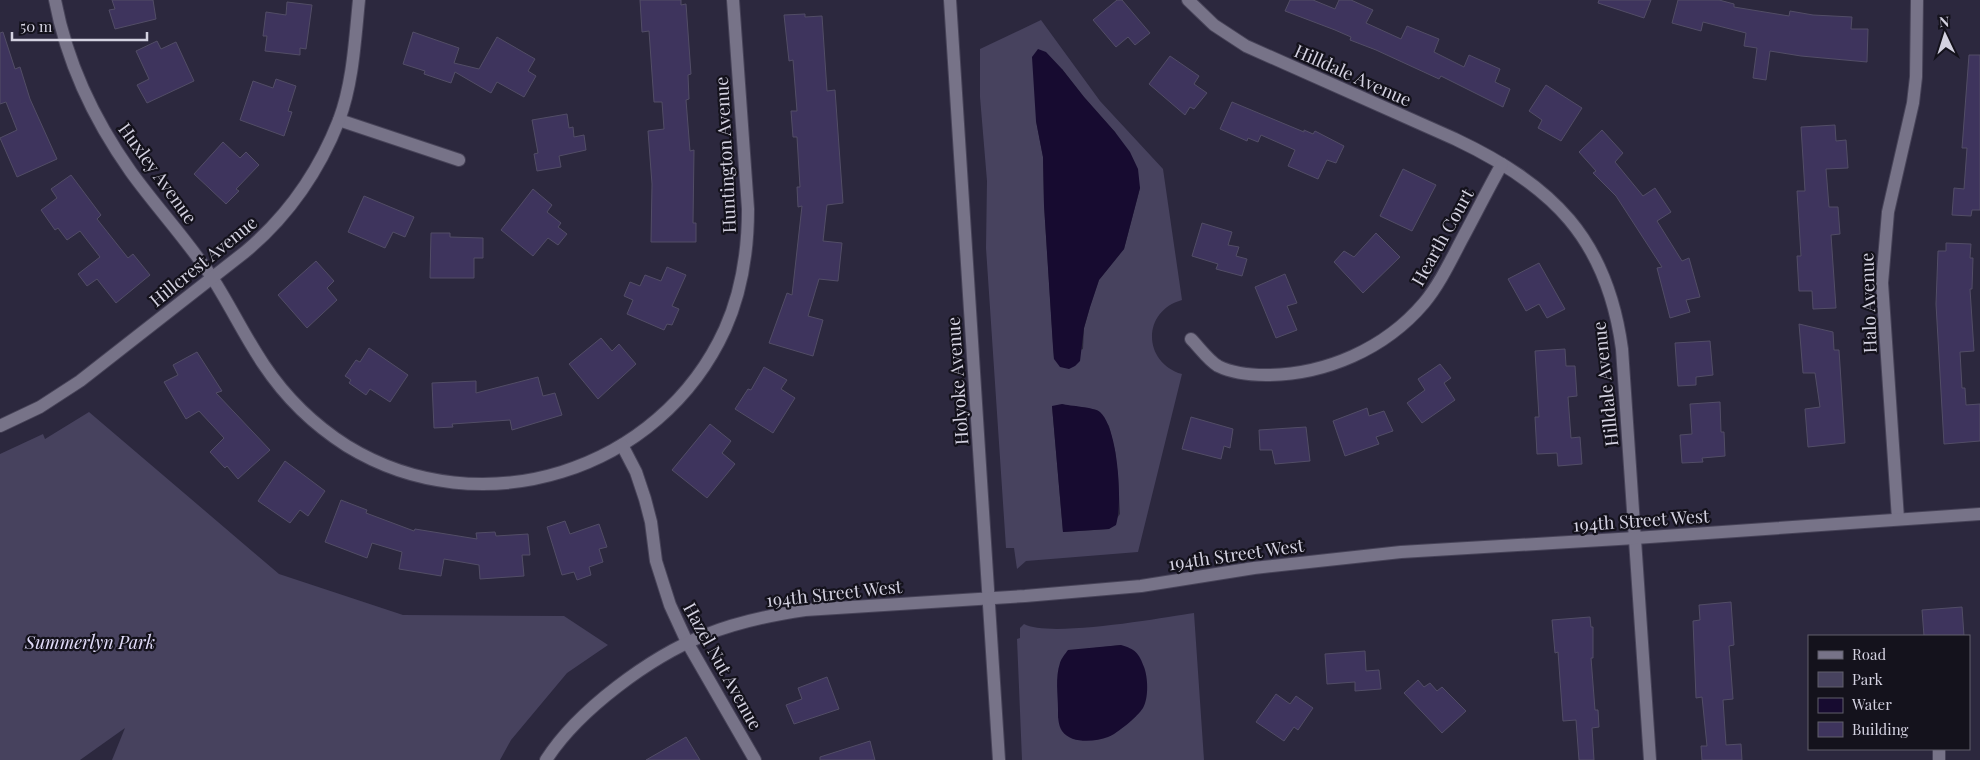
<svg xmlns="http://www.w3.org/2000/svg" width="1980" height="760" font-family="'Playfair Display',serif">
  <rect width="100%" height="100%" fill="#2c283e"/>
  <g fill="#47425e" fill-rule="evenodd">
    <path d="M1041 20 1100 101 1163 169 1182 300C1142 311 1142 362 1182 374L1138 552 1026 561 1017 569 1014 548H1006L986 248 987 181 980 97V49ZM1062 69 1084 97 1115 132 1140 188 1124 249 1099 280 1090 307 1084 328 1083 349 1054 359 1044 205 1043 157 1036 121ZM1052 406 1097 410 1109 426 1115 451 1118 477 1120 514 1109 529 1063 532Z"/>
    <polygon points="89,412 279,574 403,615 564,616 608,645 567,673 511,740 500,760 112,760 125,728 80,760 0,760 0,454 43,434 45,439"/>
    <path d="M1194 613 1204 760H1022L1017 639 1020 638V628L1024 624C1049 638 1161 618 1194 613ZM1121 645 1136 716 1110 736 1058 718 1060 663 1068 651Z"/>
  </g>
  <g fill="#170b30">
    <polygon points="1038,49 1046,52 1062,69 1084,97 1115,132 1130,152 1138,169 1140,188 1124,249 1099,280 1090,307 1084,328 1080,361 1075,366 1069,369 1060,367 1054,359 1053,347 1044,205 1043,157 1036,121 1032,57"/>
    <path d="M1062 404C1070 406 1094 407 1100 412 1118 428 1123 502 1116 525L1109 529 1063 532 1052 406Z"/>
    <path d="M1121 645C1135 649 1139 653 1144 667 1148 677 1149 698 1143 708 1138 716 1117 734 1108 737 1095 742 1071 744 1062 731 1058 725 1058 716 1058 709 1058 695 1055 677 1060 663 1061 659 1065 654 1068 650Z"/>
  </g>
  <g fill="#3e345d" stroke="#524d66">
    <polygon points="112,0 153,0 156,19 115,29 109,10 115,9"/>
    <polygon points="640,0 681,0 681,5 686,4 691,74 688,75 689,99 686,100 690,151 694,150 693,223 696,223 696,242 651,242 652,184 648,131 664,129 662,102 654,102 649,31 642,32"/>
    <polygon points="1117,0 1122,0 1150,33 1135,45 1128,37 1116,47 1093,20"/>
    <polygon points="1290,0 1313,0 1335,9 1339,0 1351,0 1373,10 1366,23 1401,39 1407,26 1439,39 1434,52 1464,67 1469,55 1500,69 1495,82 1510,89 1503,107 1441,76 1439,79 1376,50 1350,40 1351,37 1335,30 1285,11"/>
    <polygon points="1599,0 1651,0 1644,18 1598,3"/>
    <polygon points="1678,0 1719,0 1734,4 1734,7 1789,16 1790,11 1813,15 1852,17 1851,29 1868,29 1867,62 1801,56 1770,51 1766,80 1753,78 1757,48 1744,46 1746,33 1703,22 1701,31 1672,23"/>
    <polygon points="287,2 312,5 306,49 300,48 300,55 265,51 267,36 263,36 266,12 286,15"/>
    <polygon points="805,14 805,17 822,16 827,91 835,90 843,203 827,205 823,241 842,243 838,281 819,279 808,316 823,320 813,356 769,343 787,293 792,295 802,206 798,207 797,187 800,187 797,137 793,137 791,111 797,111 793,60 789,61 784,15"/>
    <polygon points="3,32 15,69 20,67 30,99 57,159 17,177 0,138 17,130 6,102 0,104 0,33"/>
    <polygon points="413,32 459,48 454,63 479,69 497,37 535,59 528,71 536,76 524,97 497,82 491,93 455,72 451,83 424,74 425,71 403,64"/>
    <polygon points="157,41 161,49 176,42 194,81 147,103 137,85 149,79 136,51"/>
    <polygon points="1969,55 1980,55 1980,210 1972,210 1971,216 1952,215 1954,188 1964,189 1967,148 1962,148"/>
    <polygon points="1170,56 1199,76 1194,84 1207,93 1194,109 1190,107 1185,115 1149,84"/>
    <polygon points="276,79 296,86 288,111 292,112 284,136 240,120 253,81 273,88"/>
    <polygon points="1546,85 1582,108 1561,141 1538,128 1542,120 1529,111"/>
    <polygon points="1232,102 1304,132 1304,130 1313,134 1315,131 1344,146 1336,163 1327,160 1318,179 1288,166 1295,150 1261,135 1258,142 1248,138 1247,141 1220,129"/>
    <polygon points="567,114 569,128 573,127 574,137 584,135 586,150 559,156 561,167 537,171 534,154 538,153 532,120"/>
    <polygon points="1835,125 1836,141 1846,140 1848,168 1826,169 1829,207 1838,207 1840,234 1831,235 1836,308 1813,309 1812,291 1799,291 1797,256 1801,256 1797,191 1805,191 1801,127"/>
    <polygon points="1602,130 1623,153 1615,162 1643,196 1655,188 1671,212 1657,221 1682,261 1689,258 1700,297 1686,300 1690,312 1670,318 1657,268 1662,267 1616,196 1593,173 1596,171 1579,152"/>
    <polygon points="223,142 240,158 246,152 259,165 236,189 239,191 226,204 194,174"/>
    <polygon points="1403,169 1436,185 1412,231 1380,216"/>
    <polygon points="71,175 101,215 97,219 128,258 133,254 150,275 116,303 97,279 87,286 78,274 100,257 80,231 67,240 58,228 55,230 41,210 57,198 51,189"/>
    <polygon points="533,189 552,205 547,212 561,223 558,227 567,234 558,245 548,238 533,256 501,230"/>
    <polygon points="364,196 414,217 405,237 393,232 385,248 348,232"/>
    <polygon points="1202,223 1232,232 1228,245 1239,247 1236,256 1247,259 1242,276 1216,269 1218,264 1192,256"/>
    <polygon points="431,233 450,233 450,237 483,238 483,258 474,258 474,278 430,278"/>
    <polygon points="1376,233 1400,257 1363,293 1334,262 1344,251 1354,257"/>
    <polygon points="1946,243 1971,244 1970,258 1973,258 1972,289 1970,289 1974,351 1960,352 1962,388 1965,388 1966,405 1980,404 1980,441 1944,444 1936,304 1938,251 1946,251"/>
    <polygon points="316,261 334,281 327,288 337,300 307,328 278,295"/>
    <polygon points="1539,263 1565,309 1547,318 1539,304 1526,311 1508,279"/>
    <polygon points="667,267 686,275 672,306 679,309 672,325 667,324 664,330 627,314 633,300 624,296 630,282 640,286 645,275 661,281"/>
    <polygon points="1285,274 1297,303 1287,306 1297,330 1276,338 1255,287"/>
    <polygon points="1799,324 1833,332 1834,350 1839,350 1845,443 1808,447 1805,409 1820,407 1815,373 1803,373"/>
    <polygon points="601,338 612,351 619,344 636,364 598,399 569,364"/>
    <polygon points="1710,341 1713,375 1696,377 1696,385 1678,386 1675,343"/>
    <polygon points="369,348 408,375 390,402 370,389 366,395 349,383 351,380 345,376 356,360 360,362"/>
    <polygon points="1565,349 1566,366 1575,366 1577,396 1568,397 1571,438 1580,437 1582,464 1558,466 1557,453 1537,454 1535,417 1539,417 1535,351"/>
    <polygon points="197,352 222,391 216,393 270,450 238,479 227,466 225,468 210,452 224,438 199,411 186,419 164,382 178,375 173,365"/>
    <polygon points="1440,364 1451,378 1444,383 1455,400 1422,423 1407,403 1425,390 1418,379"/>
    <polygon points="764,367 787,380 781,389 795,398 773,433 735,409 748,389 751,390"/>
    <polygon points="538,377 543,396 555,393 562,415 512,430 510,420 452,424 453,427 434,428 432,383 476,381 476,393"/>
    <polygon points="1720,402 1721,432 1724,432 1725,456 1702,458 1703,462 1682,463 1680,435 1692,434 1690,404"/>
    <polygon points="1367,408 1369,416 1384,411 1393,431 1376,437 1379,444 1345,456 1333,421"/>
    <polygon points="1191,417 1233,429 1230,448 1224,446 1221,459 1182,449"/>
    <polygon points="710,424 731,441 722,453 735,464 707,498 672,470"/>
    <polygon points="1306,427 1310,461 1275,464 1272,450 1260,450 1259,430"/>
    <polygon points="285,461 325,491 308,516 300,510 290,523 258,501"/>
    <polygon points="341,500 367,510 366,513 414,531 415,529 477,539 476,533 495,532 496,536 528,534 530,555 522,555 524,576 480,579 479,565 444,559 441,576 399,569 402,552 372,543 367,558 325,542"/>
    <polygon points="565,521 570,534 599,524 607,547 599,549 603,562 589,567 591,575 577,580 574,572 562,575 547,527"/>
    <polygon points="1731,602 1734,645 1729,646 1733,699 1723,700 1726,745 1741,744 1742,760 1702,760 1701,746 1707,746 1702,697 1696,698 1693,621 1700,620 1699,605"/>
    <polygon points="1962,607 1964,636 1924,636 1922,610"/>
    <polygon points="1590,617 1591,627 1593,627 1593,658 1591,658 1595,710 1598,710 1599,727 1592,728 1594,760 1579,760 1576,720 1563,721 1558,652 1555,653 1552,620"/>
    <polygon points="1365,651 1366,671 1379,670 1381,689 1355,691 1355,682 1327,684 1325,654"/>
    <polygon points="827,677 839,709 794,724 786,705 802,699 798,688"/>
    <polygon points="1418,680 1424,687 1430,683 1437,691 1442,687 1466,711 1442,733 1404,693"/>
    <polygon points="1276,694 1290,704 1296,696 1313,708 1298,730 1294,727 1284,741 1256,722"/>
    <polygon points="686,737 700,760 646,760"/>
    <polygon points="870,741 875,760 820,760 820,757"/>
  </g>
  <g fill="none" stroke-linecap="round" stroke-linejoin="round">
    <defs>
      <g id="minor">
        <path d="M55 0C67 63 94 120 131 172 157 208 188 241 213 279 231 307 245 337 264 365 286 398 314 425 347 446 481 528 660 472 725 329 742 291 748 251 748 209L733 0"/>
        <polyline points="950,0 999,760"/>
        <path d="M1188 0 1214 25 1246 46 1455 139C1552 185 1607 238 1622 349L1650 760"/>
        <polyline points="339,120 459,160"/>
        <path d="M1191 339C1199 347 1208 360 1218 366 1232 373 1250 375 1266 375 1325 375 1385 349 1424 303 1439 285 1450 262 1461 241 1475 215 1488 189 1502 164"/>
        <path d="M0 426 40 407 80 381 245 252C287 217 319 171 339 120 353 83 355 39 359 0"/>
        <polyline points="622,445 636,472 645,499 651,522 656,561 670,605 687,642 755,760"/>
        <polyline points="1898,519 1882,283 1888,212 1913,103 1916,77 1917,0"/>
        <polyline points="1939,749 1939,760"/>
        <path d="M546 760C578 710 650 657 705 635 737 622 771 615 805 610L1025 596 1141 586 1254 568 1401 552 1635 538 1980 514"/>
      </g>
    </defs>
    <use href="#minor" stroke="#474358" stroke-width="14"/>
    <use href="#minor" stroke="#777388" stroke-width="12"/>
  </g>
  <g text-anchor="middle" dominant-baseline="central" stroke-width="4.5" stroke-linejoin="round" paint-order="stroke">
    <g font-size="18" fill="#d4d2e1" stroke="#14121c">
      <text transform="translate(1353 75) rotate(24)">Hilldale Avenue</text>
      <text transform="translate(725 155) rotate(-93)">Huntington Avenue</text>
      <text transform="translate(158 173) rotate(54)">Huxley Avenue</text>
      <text transform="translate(1442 237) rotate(-61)">Hearth Court</text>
      <text transform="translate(203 261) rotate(-39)">Hillcrest Avenue</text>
      <text transform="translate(1868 303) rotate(-92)">Halo Avenue</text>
      <text transform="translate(957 381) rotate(-94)">Holyoke Avenue</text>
      <text transform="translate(1605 384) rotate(-96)">Hilldale Avenue</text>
      <text transform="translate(1641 520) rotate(-4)">194th Street West</text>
      <text transform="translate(1236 554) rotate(-8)">194th Street West</text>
      <text transform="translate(834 593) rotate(-6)">194th Street West</text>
      <text transform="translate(723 666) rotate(61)">Hazel Nut Avenue</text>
    </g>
    <g font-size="18" font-style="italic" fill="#e1dcf9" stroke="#14121c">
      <text x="90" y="642">Summerlyn Park</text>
    </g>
  </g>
  <rect x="1808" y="635" width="162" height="115" fill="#14121c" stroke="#615f6b"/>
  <rect x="1818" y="651" width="25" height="8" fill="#777388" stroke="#615f6b"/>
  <text x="1852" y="660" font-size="15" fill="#d4d2e1">Road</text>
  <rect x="1818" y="672" width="25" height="15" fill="#47425e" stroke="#615f6b"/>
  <text x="1852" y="685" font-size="15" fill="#d4d2e1">Park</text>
  <rect x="1818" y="698" width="25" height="15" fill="#170b30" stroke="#615f6b"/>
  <text x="1852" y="710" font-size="15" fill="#d4d2e1">Water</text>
  <rect x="1818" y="722" width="25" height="15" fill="#3e345d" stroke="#615f6b"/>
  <text x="1852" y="735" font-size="15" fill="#d4d2e1">Building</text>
  <g transform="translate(1945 35) rotate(356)" stroke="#14121c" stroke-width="4" paint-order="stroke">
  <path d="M0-4L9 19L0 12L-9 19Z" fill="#d4d2e1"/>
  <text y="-8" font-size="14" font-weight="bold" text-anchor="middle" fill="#d4d2e1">N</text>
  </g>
  <path d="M12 32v8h135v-8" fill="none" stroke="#d4d2e1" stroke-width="2.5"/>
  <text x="20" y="32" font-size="15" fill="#d4d2e1" stroke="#14121c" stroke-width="4" paint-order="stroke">50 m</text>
</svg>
